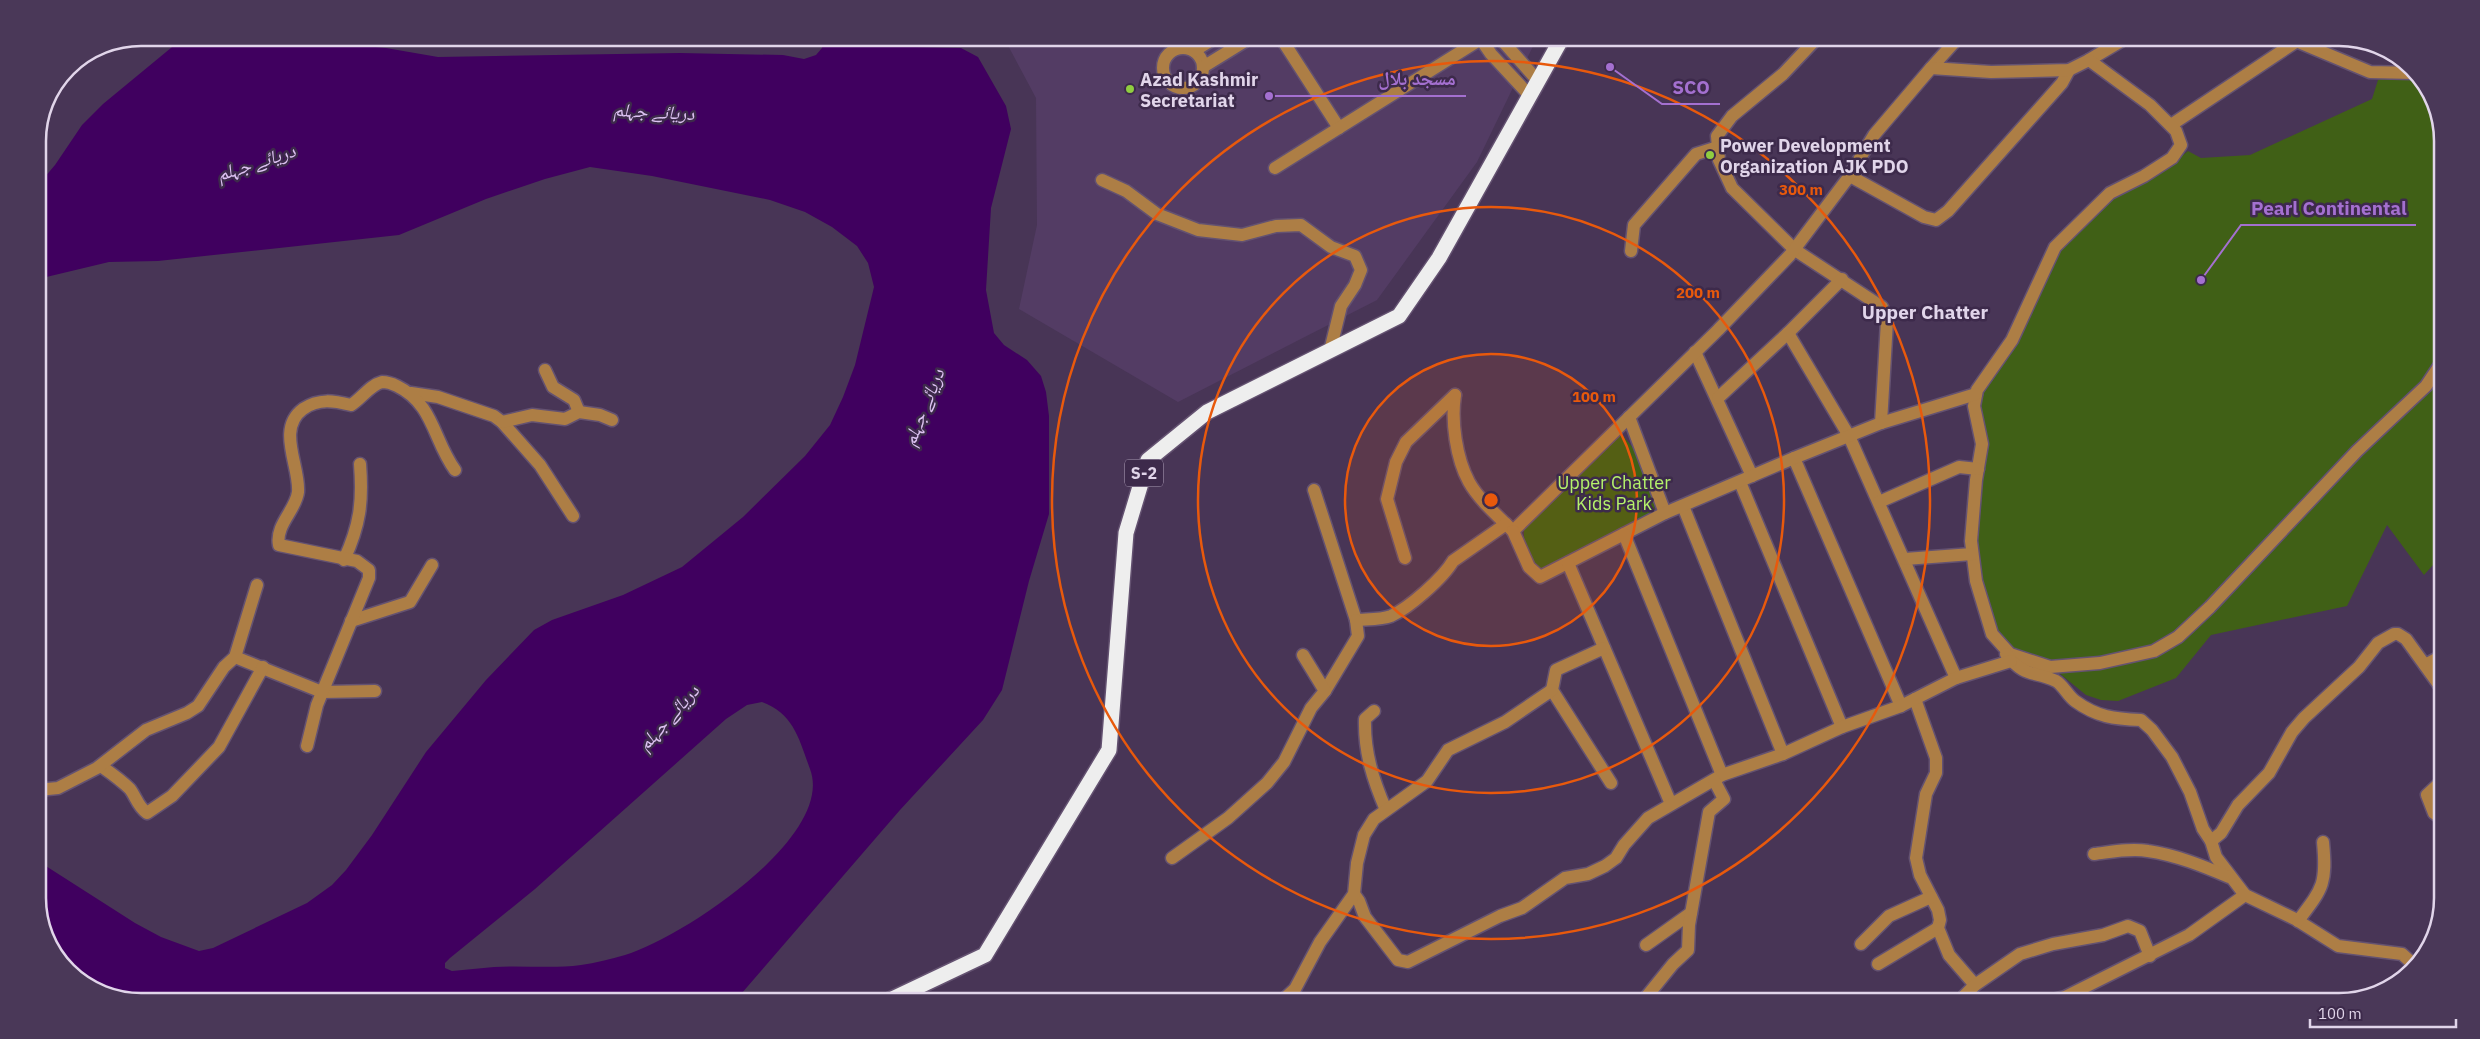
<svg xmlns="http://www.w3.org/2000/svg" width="2480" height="1039" font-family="'IBM Plex Sans','Noto Naskh Arabic',sans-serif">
  <rect width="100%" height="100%" fill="#483556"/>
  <polygon fill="#533c64" points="1004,38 1537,38 1477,162 1377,300 1178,402 1019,309 1037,225 1036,98"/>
  <g fill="#406016">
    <polygon points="2410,69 2421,78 2442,134 2442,555 2424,575 2387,525 2347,606 2211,635 2176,678 2118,701 2101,700 2086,695 2059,673 2033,666 1992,634 1971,541 1982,444 1977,390 2012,340 2055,247 2111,200 2158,175 2188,151 2201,158 2250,155 2372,99 2378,80"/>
    <path d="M1621 434C1640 453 1658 486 1654 512L1543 570C1529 559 1523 547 1524 529Z"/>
  </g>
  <path fill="#40005f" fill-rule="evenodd" d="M183 38H283L386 48 438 57 680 53 783 55 804 59 816 55 822 48 825 38H898L915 47 961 48 978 57 1006 106 1011 129 991 208 986 290 994 333 1004 345 1027 360 1041 376 1046 392 1049 416V514L1029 581 1002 690 983 720 900 810 735 1001H141L102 994 59 961 38 905V861L135 923 161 937 199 951 213 948 307 903 332 885 346 870 372 835 426 752 486 680 534 630 552 620 623 595 682 567 743 517 805 456 830 425 843 397 855 365 874 287 868 263 857 246 832 227 805 212 770 200 652 176 590 167 545 179 486 199 399 235 158 261 109 262 38 279V185L55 165 82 125 103 104ZM762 702C794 714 799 739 810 769 836 837 680 939 625 955 611 959 595 963 581 965 552 969 522 965 494 967 480 968 466 970 452 971L445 968V963L450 958 535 889 726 719 747 705Z"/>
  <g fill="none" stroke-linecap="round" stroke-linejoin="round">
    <defs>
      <g id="minor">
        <polyline points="1281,38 1339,128"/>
        <polyline points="1480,38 1491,54 1530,96"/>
        <polyline points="1500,38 1538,81"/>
        <polyline points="1817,38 1783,74 1732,116 1717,136 1719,160 1732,188 1795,250 1882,307 1887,321 1881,423"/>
        <polyline points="2289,38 2370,72 2414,73"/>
        <circle cx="1183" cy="68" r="20"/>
        <polyline points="1194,51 1215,38"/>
        <polyline points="2089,60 2126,38"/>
        <polyline points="1203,67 1250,38"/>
        <polyline points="1931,68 1958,38"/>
        <polyline points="2171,125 2297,41"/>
        <polyline points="1275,168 1481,39"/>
        <polyline points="1850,176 1924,217 1936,220 1948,211 2062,83 2069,70"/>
        <polyline points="1102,180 1126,191 1157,214 1198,230 1242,235 1276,226 1301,225 1331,247 1355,256 1361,270 1355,285 1341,306 1330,351"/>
        <polyline points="1631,251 1634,225 1696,154 1718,147"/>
        <polyline points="1788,333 1849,436 1956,678"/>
        <polyline points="1695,352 1752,476"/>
        <polyline points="545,370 553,387 574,400 579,412"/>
        <polyline points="411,393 438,397 494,416 502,422 540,465 573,516"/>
        <path d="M1455 395C1451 421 1456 458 1469 482 1479 500 1498 516 1513 531L1718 330 1790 255 1848 178 1874 135 1931 68 1991 72 2069 70 2089 60 2150 105 2176 131 2181 145 2172 158 2144 176 2110 193 2055 247 2012 340 1977 390 1974 406 1982 444 1976 480 1971 541 1976 581 1992 634 2010 654 2050 667 2100 663 2154 651 2178 637 2210 607 2357 451 2426 386 2442 362V356"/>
        <polyline points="1718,398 1788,333 1842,279"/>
        <polyline points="1629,417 1665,513"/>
        <polyline points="502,422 532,415 565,419 579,412 600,415 612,420"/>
        <polyline points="1794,458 1901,706"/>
        <polyline points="1740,482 1842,727"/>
        <path d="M1314 490 1356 620C1366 619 1381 620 1391 616 1409 608 1443 578 1453 561L1506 524"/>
        <polyline points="1879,502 1959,467 1978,469"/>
        <polyline points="1683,506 1783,754"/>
        <polyline points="1513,531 1529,567 1540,577 1665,513 1794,458 1881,423 1976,394"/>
        <polyline points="1624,534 1722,775"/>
        <polyline points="1405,558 1387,499 1396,462 1406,442 1455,395"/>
        <polyline points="1905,559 1972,554"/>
        <path d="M344 560C360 525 363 502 360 464"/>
        <polyline points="1568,563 1671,804"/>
        <polyline points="351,621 410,602 432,565"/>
        <polyline points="1604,648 1556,670 1552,690 1611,783"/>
        <path d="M2006 654C2026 679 2033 670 2056 681 2063 685 2068 696 2075 701 2097 717 2114 719 2141 720L2152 730 2172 757 2190 792 2203 829 2211 841 2216 857 2245 895 2295 919 2338 946 2402 954 2413 964"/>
        <polyline points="235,657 322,692 375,691"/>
        <polyline points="2425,665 2442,656"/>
        <polyline points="1325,691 1358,636 1356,620"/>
        <polyline points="1915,699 1936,758 1936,773 1926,794 1916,858 1920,875 1938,910 1940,920 1938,928 1949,955 1975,985"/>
        <path d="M1374 711 1365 719C1364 752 1373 780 1386 810"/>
        <path d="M307 746 317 705 369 578V570L357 561 279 545C275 525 296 510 298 492 300 466 276 429 303 409 319 398 334 401 351 405 361 399 370 385 382 382 387 382 393 384 397 386 434 404 433 440 455 470"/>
        <path d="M101 766C111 773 121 780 130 789 136 797 138 807 147 813L172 796 219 747 263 667"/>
        <polyline points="2442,781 2427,795 2434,813 2442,819"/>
        <polyline points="38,790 58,788 97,768 146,730 187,713 198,706 224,667 235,657 257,585"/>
        <polyline points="2211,841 2221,833 2238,805 2269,773 2292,732 2304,718 2359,667 2378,643 2394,634 2398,634 2406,639 2442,689"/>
        <path d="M2094 854C2111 852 2130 848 2148 851 2176 855 2203 866 2229 877"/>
        <polyline points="1172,858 1228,818 1267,783 1284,762 1311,708 1325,691 1303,655"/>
        <polyline points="1354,894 1359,901 1365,917 1398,960 1408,962 1500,916 1522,908 1565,878 1588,874 1605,866 1616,858 1624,845 1648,818 1722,775 1783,754 1842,727 1901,706 1956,678 2011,661"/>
        <path d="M2298 921C2323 888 2327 884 2323 842"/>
        <polyline points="1861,944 1889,916 1931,897"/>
        <polyline points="1646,945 1691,913"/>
        <polyline points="1878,964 1938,928"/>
        <polyline points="1282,1001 1295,989 1320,942 1354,894 1357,863 1364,835 1374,819 1427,781 1448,750 1505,722 1552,690"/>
        <polyline points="1643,1001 1673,964 1688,950 1689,925 1709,812 1724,799 1714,780"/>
        <polyline points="1962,1001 1964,996 1975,985 2020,954 2053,944 2103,935 2128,926 2140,931 2150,956"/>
        <polyline points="2048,1001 2065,997 2189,935 2245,895"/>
      </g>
      <polyline id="highway" points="888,1001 985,955 1109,750 1126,533 1148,460 1207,412 1399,316 1439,258 1562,38"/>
    </defs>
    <use href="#minor" stroke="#645271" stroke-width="15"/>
    <use href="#highway" stroke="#645271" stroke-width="18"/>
    <use href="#minor" stroke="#ad7e45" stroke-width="12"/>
    <use href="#highway" stroke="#eee" stroke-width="15"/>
  </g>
  <circle cx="1491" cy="500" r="146" fill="#e8590c" fill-opacity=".12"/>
  <g fill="none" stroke="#e8590c" stroke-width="2.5">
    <circle cx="1491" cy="500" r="146"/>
    <circle cx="1491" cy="500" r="293"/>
    <circle cx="1491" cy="500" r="439"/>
  </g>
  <g fill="#90cd40" stroke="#3d2a4b" stroke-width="2">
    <circle cx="1130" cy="89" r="5"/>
    <circle cx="1710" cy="155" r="5"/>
  </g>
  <g text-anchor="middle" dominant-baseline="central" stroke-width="5" stroke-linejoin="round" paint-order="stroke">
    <rect fill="#3d2a4b" stroke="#b0a2ba" stroke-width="1" x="1125" y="459.5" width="38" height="27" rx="4"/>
    <g font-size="16" font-weight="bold" fill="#e1d5ea">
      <text x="1144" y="473">S-2</text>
    </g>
    <g font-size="18" font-weight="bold" fill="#e1d5ea" stroke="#3d2a4b" text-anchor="start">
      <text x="1140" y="79">Azad Kashmir<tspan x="1140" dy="21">Secretariat</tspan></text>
      <text x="1720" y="145">Power Development<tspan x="1720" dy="21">Organization AJK PDO</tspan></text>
    </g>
    <g font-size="18" fill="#b5f36b" stroke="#3d2a4b">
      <text x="1614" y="482">Upper Chatter<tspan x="1614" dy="21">Kids Park</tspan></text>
    </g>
    <g font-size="19" font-style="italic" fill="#ddc2f2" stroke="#3d2a4b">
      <text transform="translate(654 111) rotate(3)">دریائے جہلم</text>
      <text transform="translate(256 162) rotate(-18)">دریائے جہلم</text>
      <text transform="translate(923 407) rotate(-68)">دریائے جہلم</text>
      <text transform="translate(668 717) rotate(-48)">دریائے جہلم</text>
    </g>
    <g font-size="19" font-weight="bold" fill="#e1d5ea" stroke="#3d2a4b">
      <text x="1925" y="312">Upper Chatter</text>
    </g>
  </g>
  <path d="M0 0H2480V1039H0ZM141 46H2339A95 95 0 0 1 2434 141V898A95 95 0 0 1 2339 993H141A95 95 0 0 1 46 898V141A95 95 0 0 1 141 46Z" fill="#4a3858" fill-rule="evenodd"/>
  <path fill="none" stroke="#e1d5ea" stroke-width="2.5" d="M141 46H2339A95 95 0 0 1 2434 141V898A95 95 0 0 1 2339 993H141A95 95 0 0 1 46 898V141A95 95 0 0 1 141 46Z"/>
  <circle cx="1491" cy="500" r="8" fill="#e8590c" stroke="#3d2a4b" stroke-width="2.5"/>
  <g font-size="15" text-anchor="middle" font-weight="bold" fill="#e8590c" stroke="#3d2a4b" stroke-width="5" stroke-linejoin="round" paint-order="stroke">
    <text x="1801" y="195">300 m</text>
    <text x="1698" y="298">200 m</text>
    <text x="1594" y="402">100 m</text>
  </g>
  <path fill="none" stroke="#a470d0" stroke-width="2" d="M1269 96L1369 96H1466M1610 67L1662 104H1720M2201 280L2241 225H2416"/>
  <g fill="#a470d0" stroke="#3d2a4b" stroke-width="2">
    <circle cx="1269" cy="96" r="5"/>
    <circle cx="1610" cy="67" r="5"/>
    <circle cx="2201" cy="280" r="5"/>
  </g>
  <g font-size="19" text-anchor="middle" font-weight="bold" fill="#a470d0" stroke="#3d2a4b" stroke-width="5" stroke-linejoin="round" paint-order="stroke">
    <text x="1417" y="85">مسجد بلال</text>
    <text x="1691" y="94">SCO</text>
    <text x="2329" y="215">Pearl Continental</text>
  </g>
  <path d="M2310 1019v8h146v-8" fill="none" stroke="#e1d5ea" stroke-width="2.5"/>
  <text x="2318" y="1019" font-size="15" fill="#e1d5ea" stroke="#3d2a4b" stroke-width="4" paint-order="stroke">100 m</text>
</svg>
